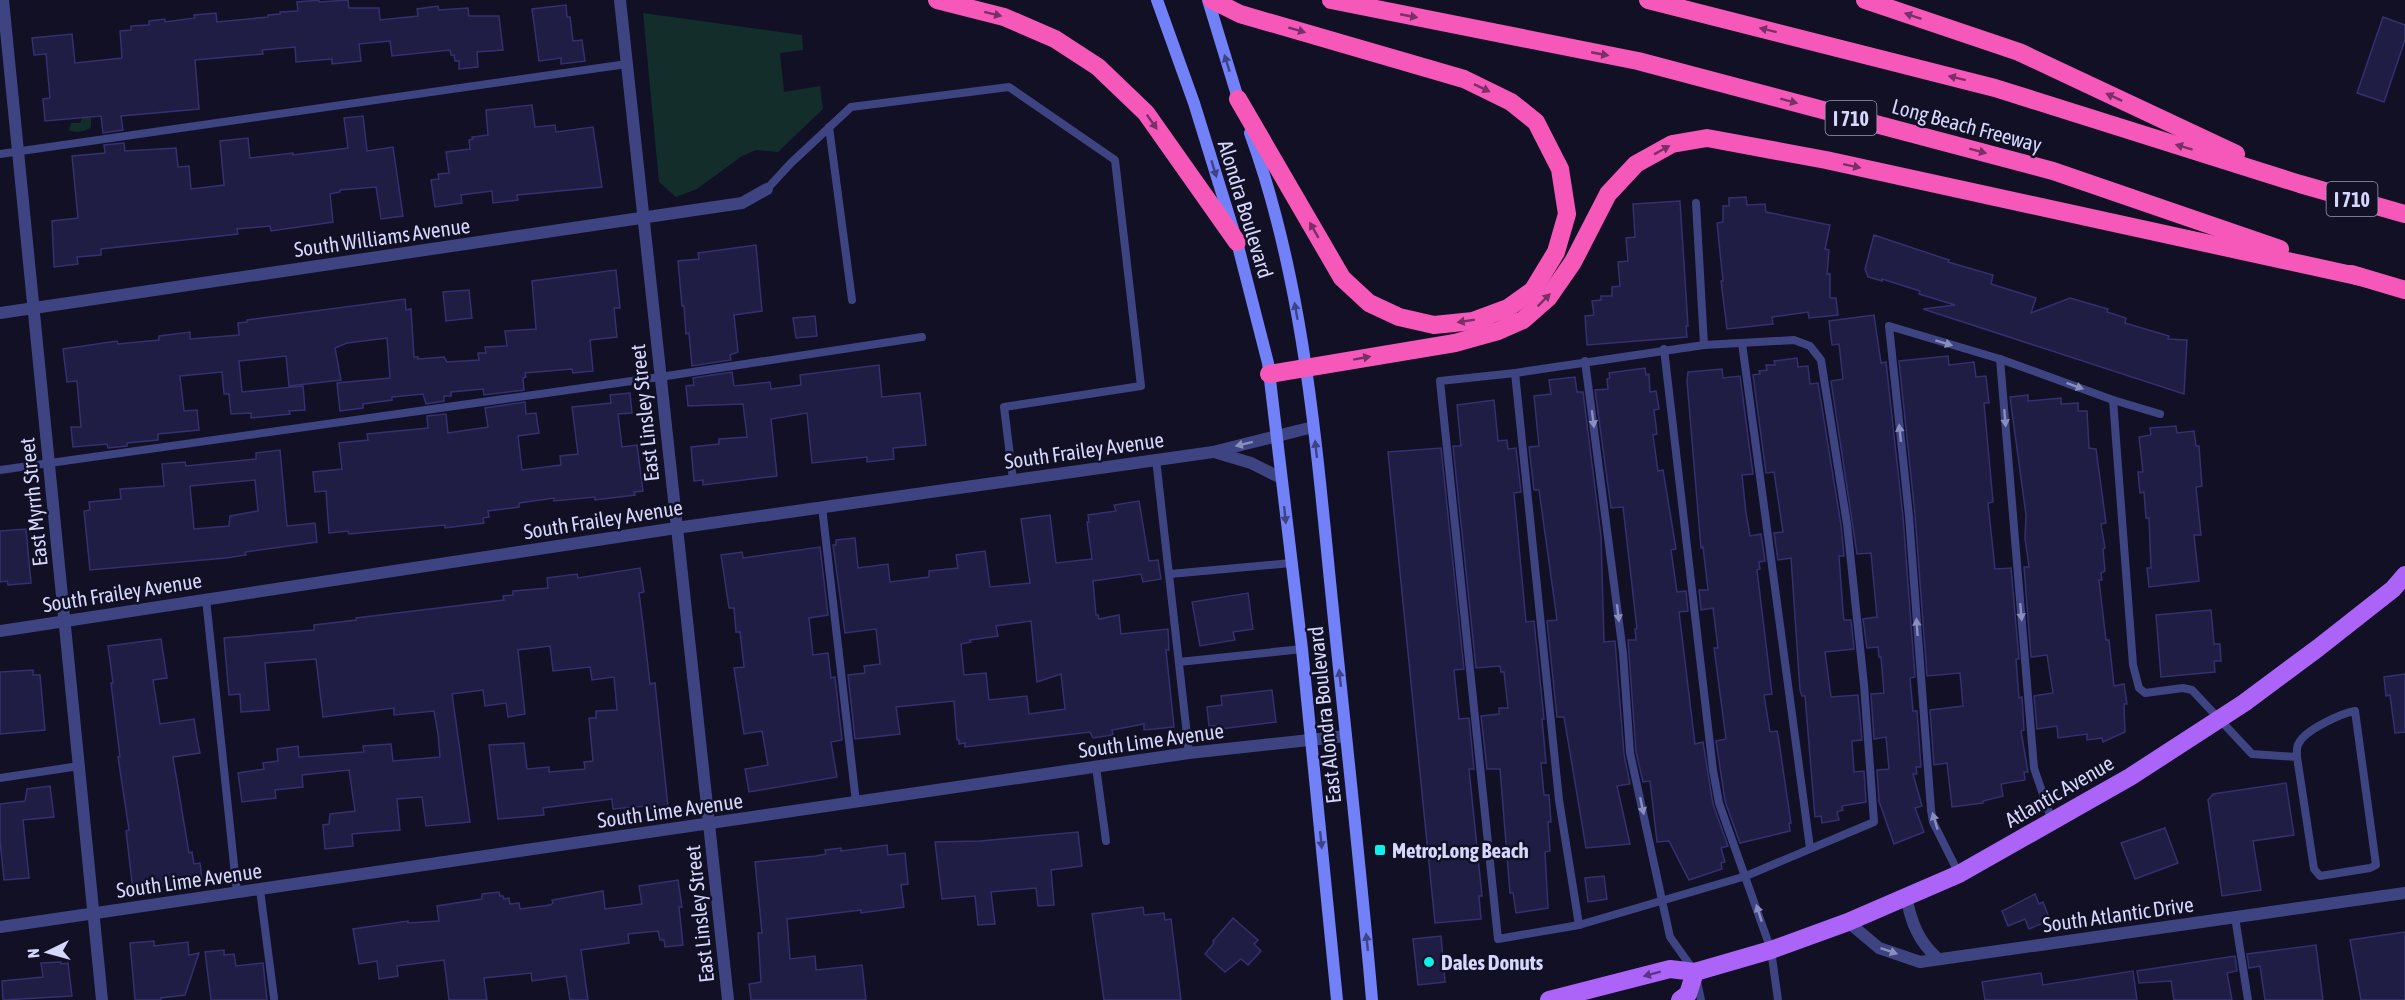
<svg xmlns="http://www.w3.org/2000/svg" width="2405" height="1000" font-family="'Asap Condensed',sans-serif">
  <rect width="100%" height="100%" fill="#111025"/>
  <g fill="#132e2a">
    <polygon points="643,13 802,35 803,50 780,53 784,92 820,86 823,109 778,152 756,150 742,156 697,189 676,197 659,182"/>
    <path d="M85 112H91V127C86 132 75 133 69 130L71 123H80Z"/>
  </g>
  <g fill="#201d45" stroke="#34306f" stroke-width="1.5" fill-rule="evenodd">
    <polygon points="319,0 319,2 348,0 349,8 379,8 380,20 418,16 417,9 438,6 439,10 468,8 469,16 499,16 503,50 477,52 478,67 459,69 459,61 455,61 454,55 451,55 450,50 392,56 390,41 359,44 361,61 332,64 332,59 296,62 295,47 262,50 263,54 195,60 199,109 121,116 123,130 103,133 101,116 45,121 43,99 50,98 46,54 34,55 32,38 72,34 75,63 122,58 120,31 131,30 131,26 149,25 149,21 165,19 165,22 195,18 194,15 216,13 217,22 268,17 268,15 280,14 280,12 298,11 297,2"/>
    <polygon points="566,5 567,17 570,17 573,41 582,40 585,61 561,64 561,58 539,61 532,9"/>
    <polygon points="2383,17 2405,25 2405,40 2384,102 2357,93"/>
    <polygon points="532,105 535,127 555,125 556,132 593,127 602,187 517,195 518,200 493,203 492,191 461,195 462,203 435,207 431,180 439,179 438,174 449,173 446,152 470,149 469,140 473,139 472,137 488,135 486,110"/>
    <polygon points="363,116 367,151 393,147 403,216 381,219 376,187 340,190 340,192 330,194 333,222 271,231 270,226 237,229 238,234 101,249 101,255 77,257 78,264 54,267 52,221 78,218 72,156 105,153 104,145 124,143 125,151 176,148 178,167 189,166 191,189 224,185 220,141 248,138 250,158 293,153 293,155 348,148 344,118"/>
    <polygon points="1746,197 1747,205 1765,204 1766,212 1830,225 1825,249 1829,250 1827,274 1830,274 1830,298 1836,298 1838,315 1809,318 1808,312 1772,317 1773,324 1727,329 1721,281 1723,281 1717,223 1723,222 1723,206 1729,206 1729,198"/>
    <polygon points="1680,201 1688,326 1686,326 1687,337 1587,345 1585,316 1594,315 1592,301 1601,300 1601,296 1612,296 1612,287 1620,286 1618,262 1628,261 1626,238 1635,237 1633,204"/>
    <polygon points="1874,235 1949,260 1948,262 1993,275 1991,284 2036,298 2031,313 2070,298 2108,309 2107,312 2126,318 2125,323 2169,336 2168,339 2187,340 2184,394 1923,309 1955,305 1919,294 1920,291 1882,279 1882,281 1868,277 1865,269"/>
    <polygon points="756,245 762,311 734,315 738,352 730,355 731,360 692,366 689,333 686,334 684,306 682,306 678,261 699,259 698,253"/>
    <polygon points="616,270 620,308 614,308 617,337 590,340 593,371 573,373 572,369 525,373 526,377 523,378 524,390 484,395 483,389 451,392 451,396 444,396 444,401 426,404 423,394 392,397 392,400 363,404 363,408 340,411 337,383 390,378 387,338 347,343 335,348 341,380 289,386 286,356 239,361 242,392 303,386 305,410 289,411 290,414 251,418 251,413 231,414 229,394 224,394 222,372 180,376 184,411 197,410 199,430 158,434 158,440 127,443 127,446 108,448 107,444 73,447 71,427 81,427 77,381 67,382 63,349 117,341 118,344 159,340 159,336 190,332 190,339 239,335 238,323 247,322 247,320 405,299 406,310 411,309 414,357 418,357 418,359 444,357 447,362 479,360 478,353 486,353 485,347 507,346 505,331 536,329 532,281"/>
    <polygon points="469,290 472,318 446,321 443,292"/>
    <polygon points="1874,315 1881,363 1886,362 1903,517 1915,677 1910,678 1913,711 1917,711 1921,767 1916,767 1917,774 1913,774 1922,806 1915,808 1924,832 1894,844 1879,801 1877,770 1889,769 1886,737 1874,739 1871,694 1884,693 1881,657 1879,657 1878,647 1867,648 1863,619 1877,617 1871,553 1857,554 1831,381 1843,379 1839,344 1832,345 1829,321"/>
    <polygon points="815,316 817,336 796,338 793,318"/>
    <polygon points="1948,356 1949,365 1974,362 1976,377 1986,376 1989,403 1984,403 1993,502 1988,503 1995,569 2011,568 2019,659 2016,659 2019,698 2022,697 2024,730 2021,731 2028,772 2024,772 2025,780 2001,784 2003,796 1983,801 1983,803 1952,807 1947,763 1934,765 1930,710 1963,706 1960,673 1927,676 1915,515 1899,361"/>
    <polygon points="1797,358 1798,367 1808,366 1810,384 1818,383 1841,525 1844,556 1839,556 1843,611 1844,620 1851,620 1854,649 1825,652 1831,697 1858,695 1862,740 1852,741 1854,772 1864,771 1866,802 1842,806 1843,810 1837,812 1839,820 1822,823 1821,816 1815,817 1805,696 1802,696 1800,690 1791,558 1778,560 1774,533 1783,532 1774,472 1766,473 1753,375 1760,374 1759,371 1767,370 1766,365 1775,365 1774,361"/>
    <polygon points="879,365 882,397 920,393 926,445 893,448 894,459 867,462 867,457 812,463 807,413 771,419 777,476 703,485 703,480 694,481 691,447 719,444 719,439 747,437 743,404 688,406 686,386 694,385 693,378 732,372 734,386 770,382 771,389 801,385 800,375"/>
    <polygon points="1645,368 1646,375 1649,374 1650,392 1656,391 1659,409 1654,410 1657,434 1653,435 1658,471 1663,470 1676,549 1671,550 1677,592 1686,591 1688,611 1679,612 1695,744 1703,742 1713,804 1728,846 1721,848 1725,862 1721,863 1722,869 1689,880 1669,841 1657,842 1650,781 1643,782 1636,752 1628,640 1636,640 1635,629 1637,629 1623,507 1611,508 1595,390 1608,389 1607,379 1610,378 1609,373"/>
    <polygon points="1722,369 1723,378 1740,376 1753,474 1742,475 1746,513 1750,536 1761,534 1765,561 1759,562 1760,569 1757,570 1772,694 1764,695 1770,732 1777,731 1778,735 1791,823 1789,823 1790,831 1740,843 1725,801 1716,741 1726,739 1714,648 1718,648 1713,608 1701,610 1699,590 1708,590 1703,547 1701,548 1687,381 1688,372"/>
    <polygon points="1575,377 1577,392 1583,392 1601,536 1604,642 1615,641 1624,754 1630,784 1617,786 1630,844 1586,848 1564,717 1557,717 1547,621 1557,620 1539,490 1534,490 1529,447 1539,446 1534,396 1551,394 1549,380"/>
    <polygon points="630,393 632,413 618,414 622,447 637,445 643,491 634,492 635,495 595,500 595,497 554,501 554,498 519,503 519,507 488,511 489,517 483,518 484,523 445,528 445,525 349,534 348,531 329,533 326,491 315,492 313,472 342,469 339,443 368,440 367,434 428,428 427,416 446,414 448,433 488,427 485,408 525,402 526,414 536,413 539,433 518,436 522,470 561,465 560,456 578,454 572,407 611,403 610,395"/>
    <polygon points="2028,395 2028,401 2061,398 2061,404 2078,403 2078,411 2087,411 2089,448 2096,449 2106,523 2101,524 2105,548 2103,549 2105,571 2101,573 2102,580 2099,580 2101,598 2106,640 2109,640 2114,686 2124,684 2127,704 2124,704 2125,732 2103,742 2102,738 2087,740 2087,734 2058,738 2057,726 2037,729 2034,696 2053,693 2047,655 2031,657 2024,567 2029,567 2025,538 2026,515 2010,397"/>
    <polygon points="1494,400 1498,441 1507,440 1508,449 1516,448 1521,492 1514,493 1526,622 1534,621 1544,719 1542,719 1546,763 1541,763 1544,795 1549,795 1551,822 1548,822 1550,851 1545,852 1548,908 1516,913 1513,893 1510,893 1500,769 1487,769 1481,716 1499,714 1499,708 1508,708 1504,672 1501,672 1500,666 1476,668 1453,446 1461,446 1457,405"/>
    <polygon points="2176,426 2177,433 2194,431 2196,446 2199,446 2202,486 2196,487 2201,535 2194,535 2199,581 2149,587 2147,568 2151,568 2149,518 2146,518 2144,492 2140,493 2138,472 2143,472 2139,437 2151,435 2150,428"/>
    <polygon points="1441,448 1464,669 1454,670 1459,719 1469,718 1474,769 1469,769 1482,896 1479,896 1481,919 1435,923 1388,452"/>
    <path d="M280 450 287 526 315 523 317 542 245 552 246 555 226 558 90 570 84 511 90 510 89 502 121 499 120 489 164 486 162 464 185 462 186 466 256 459V453ZM255 480 258 511 230 516 229 526 194 529 190 486Z"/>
    <path d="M1139 501 1149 561 1158 560 1161 579 1143 582 1141 574 1093 581 1096 615H1098L1099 619 1119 615 1121 634 1168 629 1169 650H1166L1174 727 1144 730V724L1112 730 1113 735 1093 738 1090 732 965 747V743L959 744V740H957L954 701 896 707 900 734 855 739 848 675 865 673 864 666 880 664 876 629 845 633 833 545H836V540L855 538 858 568 888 564 890 582 929 577V571L958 568 956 555 985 551 990 587 1030 583 1021 519 1050 515 1056 563 1092 559 1087 522H1089L1088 515 1116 511 1114 505ZM1031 621 1037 682 1061 674 1065 709 1029 714 1027 696 989 700 986 673 964 675 961 644 971 642 970 640 998 636 996 626Z"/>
    <polygon points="26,529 31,583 8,585 7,581 0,582 0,531"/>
    <polygon points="820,547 828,615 809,618 813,655 828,653 831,678 835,677 842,740 831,742 837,777 749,792 745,769 768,765 762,731 744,734 734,668 744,667 740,632 736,632 734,608 729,608 721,555 742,552 743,558"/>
    <polygon points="640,568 644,592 639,593 643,624 650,684 655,683 668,807 646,809 646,806 613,809 612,799 543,808 544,815 498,819 489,745 524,743 527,769 549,767 549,772 585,769 584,762 593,761 589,718 596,718 596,711 617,710 614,677 592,680 590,667 553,671 550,646 518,650 525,714 508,717 506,703 485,706 483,690 452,694 470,822 426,826 422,797 397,799 400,830 352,834 353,846 325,849 323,825 329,824 330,814 355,811 349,770 302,775 303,787 275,790 276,798 242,802 238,773 264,769 263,763 278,761 277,749 298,746 299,757 364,752 363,746 391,744 393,761 440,757 438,734 434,711 394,715 394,708 323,717 316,659 265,663 269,710 241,712 240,694 229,695 224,638 314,630 314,625 356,620 356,618 504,600 503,596 513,595 513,591 548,588 547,578 577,574 578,578"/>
    <polygon points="1248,593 1253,629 1233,632 1235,640 1200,646 1192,602"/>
    <polygon points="2211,610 2214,644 2220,644 2221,661 2214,661 2215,672 2161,677 2156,615"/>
    <polygon points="161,639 167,678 153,680 160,724 194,719 197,738 200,753 173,757 189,853 192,852 194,864 200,863 202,880 133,890 126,831 129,830 118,757 120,757 111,683 113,683 108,646"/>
    <polygon points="33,670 33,675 40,675 45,730 0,734 0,672"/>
    <polygon points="2405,674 2405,732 2395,733 2390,695 2386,696 2384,677"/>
    <polygon points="1272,690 1276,722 1221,729 1221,726 1209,726 1207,707 1222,705 1221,696"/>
    <polygon points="2286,783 2294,835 2253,841 2261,890 2222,896 2208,800 2213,794"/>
    <polygon points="50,786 54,817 23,820 29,878 4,880 0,840 0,804 25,801 27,789"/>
    <polygon points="2165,828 2178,863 2135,879 2121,843"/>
    <polygon points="1078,832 1082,866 1051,870 1054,905 1038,906 1036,888 991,892 995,924 978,925 975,896 942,899 935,842 980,841"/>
    <polygon points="887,845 888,855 905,853 908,884 901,885 904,907 861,913 861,910 787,919 790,959 815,956 816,970 862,965 866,1000 751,1000 749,984 761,982 758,933 762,933 755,862 816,856 826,854 825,850 841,848 841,851"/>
    <polygon points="1604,876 1607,899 1588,902 1585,878"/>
    <polygon points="678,880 682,907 679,907 683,945 665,947 664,940 660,940 658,931 628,934 629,943 581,950 588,1000 570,1000 566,976 532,981 531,973 484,978 487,1000 449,1000 444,960 397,966 398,976 379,979 377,961 359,964 353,929 408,921 408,923 439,921 437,906 482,899 482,894 499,892 500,896 503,896 504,899 509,898 510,904 519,903 520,909 550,905 553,903 552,900 603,891 605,909 642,904 639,886"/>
    <polygon points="2035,894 2039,904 2043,902 2050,920 2029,929 2025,919 2008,926 2002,911"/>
    <polygon points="1143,907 1144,915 1164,913 1165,920 1171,919 1181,1000 1104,1000 1092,914"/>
    <polygon points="1233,918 1258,940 1254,944 1261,951 1248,965 1241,959 1225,972 1205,954 1214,943 1213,941"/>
    <polygon points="2405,932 2405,1000 2361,1000 2350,940"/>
    <polygon points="1441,936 1445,982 1418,985 1413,939"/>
    <polygon points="154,941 154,946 188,942 189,955 199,953 185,995 161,998 161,1000 135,1000 130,943"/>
    <polygon points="2316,945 2323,1000 2265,1000 2260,966 2249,968 2247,954"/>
    <polygon points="224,950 224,955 234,954 236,966 263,963 267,1000 211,1000 205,952"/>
    <polygon points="2235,956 2237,971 2227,973 2232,1000 2174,1000 2171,981 2139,983 2137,971"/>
    <polygon points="61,962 61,964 68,963 72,996 3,1000 2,981 43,977 41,963"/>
    <polygon points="2133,971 2137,1000 1985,1000 1982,982 2041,973 2043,985"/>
  </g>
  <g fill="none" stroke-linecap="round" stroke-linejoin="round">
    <g stroke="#3e4481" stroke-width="8">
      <polyline points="829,127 852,300"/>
      <polyline points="0,154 627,64"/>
      <polyline points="767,189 791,163 851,107 1009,87 1115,160 1141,386 1004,407 1013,480"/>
      <polyline points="1696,203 1704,345"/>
      <polygon points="1794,340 1810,346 1821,360 1847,524 1864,685 1874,822 1746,876 1579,925 1498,939 1440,381 1515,373 1704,345"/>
      <polyline points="1742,343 1810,848"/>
      <polyline points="1664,349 1713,770 1719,803 1771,950 1778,1000"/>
      <polyline points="2000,359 2034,768 2052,821"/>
      <polyline points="1585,361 1623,653 1630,753 1670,937 1695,972 1701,1000"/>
      <polyline points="1515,373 1559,800 1579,925"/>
      <path d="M2113 400 2133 665 2139 688 2145 693 2183 688 2192 690 2252 754 2297 757C2297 752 2296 747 2299 743 2305 730 2342 713 2355 711L2376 865 2370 868 2320 876 2314 869 2297 757"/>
      <polyline points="1156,459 1189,753"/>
      <polyline points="0,470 660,377 922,337"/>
      <polyline points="822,507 856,802"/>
      <polyline points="1170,574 1291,563"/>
      <polyline points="206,599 237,893"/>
      <polyline points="1179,662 1302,649"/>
      <polyline points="1096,767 1106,841"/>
      <polyline points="0,778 79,766"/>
      <polyline points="1959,874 1933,822 1931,810 1909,516 1889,326 2000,359 2113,400 2160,414"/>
      <polyline points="260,890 274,998"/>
      <polyline points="2235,917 2248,1000"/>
    </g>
    <g stroke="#3e4481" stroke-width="12">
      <polyline points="3,0 102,1000"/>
      <polyline points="620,0 728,1000"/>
      <polyline points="0,313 742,203 767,189"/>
      <polyline points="1214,452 1251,463 1281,478"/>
      <polyline points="0,631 676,528 1213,452 1313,427"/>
      <path d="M1906 896C1911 922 1918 941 1938 959"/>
      <polyline points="1848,922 1879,948 1920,962 2405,893"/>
      <polyline points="0,927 1189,753 1346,736"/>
    </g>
    <g stroke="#7281f8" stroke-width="12">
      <polyline points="1157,0 1194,103 1237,242 1268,363 1302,649 1337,1000"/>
      <polyline points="1208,0 1240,105"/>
      <path d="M1250 133C1302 276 1315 431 1330 581 1344 721 1360 860 1372 1000"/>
    </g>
    <g stroke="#ac63f7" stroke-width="18">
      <polyline points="1549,1000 1670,969 1695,972 1771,950 1848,922 1959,874 2130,777 2244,703 2318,648 2393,589 2405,575"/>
      <polyline points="1680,1000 1688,994 1695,972"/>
    </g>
    <g stroke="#f658b9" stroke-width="18">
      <polyline points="937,0 1004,17 1055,39 1098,67 1146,113 1237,242"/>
      <polyline points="1212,0 1240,14 1464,79 1511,102 1536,122 1560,169 1567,214 1556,252 1533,290 1508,308 1473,321 1434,325 1399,317 1369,303 1342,278 1238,99"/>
      <polyline points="1331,0 1638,61 2053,171 2280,249"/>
      <polyline points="1648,0 1995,88 2300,184 2405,214"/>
      <polyline points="1865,0 2019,52 2236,154"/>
      <polyline points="2351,274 2405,290"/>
      <polyline points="1269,374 1455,343 1498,331 1523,320 1548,298 1573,262 1608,194 1636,164 1672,144 1707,138 1826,160 2361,277"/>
    </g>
  </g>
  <defs><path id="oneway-solid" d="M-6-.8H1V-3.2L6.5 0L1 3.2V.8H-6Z" transform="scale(1.5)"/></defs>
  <g fill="#783068">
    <use href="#oneway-solid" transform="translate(993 14) rotate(14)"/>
    <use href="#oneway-solid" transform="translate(1409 16) rotate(11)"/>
    <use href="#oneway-solid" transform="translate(1913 16) rotate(-161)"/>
    <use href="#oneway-solid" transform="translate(1297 30) rotate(16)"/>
    <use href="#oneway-solid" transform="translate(1768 30) rotate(-166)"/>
    <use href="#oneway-solid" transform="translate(1600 54) rotate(11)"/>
    <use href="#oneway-solid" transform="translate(1957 78) rotate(-166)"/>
    <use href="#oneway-solid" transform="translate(1482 88) rotate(26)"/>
    <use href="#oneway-solid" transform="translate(2114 97) rotate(-155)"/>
    <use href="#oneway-solid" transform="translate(1789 101) rotate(15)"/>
    <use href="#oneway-solid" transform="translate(1152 122) rotate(55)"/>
    <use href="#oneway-solid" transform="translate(2184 147) rotate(-163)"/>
    <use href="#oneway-solid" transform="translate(1662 150) rotate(-29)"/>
    <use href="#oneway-solid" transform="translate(1978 151) rotate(15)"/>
    <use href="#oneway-solid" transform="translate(1852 166) rotate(12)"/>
    <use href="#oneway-solid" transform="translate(1314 230) rotate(-120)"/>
    <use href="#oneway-solid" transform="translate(1544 300) rotate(-45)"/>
    <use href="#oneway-solid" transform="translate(1466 321) rotate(171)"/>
    <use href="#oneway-solid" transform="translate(1362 358) rotate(-10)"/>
  </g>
  <g fill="#3d4384">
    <use href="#oneway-solid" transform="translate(1227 63) rotate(-107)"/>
    <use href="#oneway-solid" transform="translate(1214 169) rotate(73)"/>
    <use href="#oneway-solid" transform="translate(1296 311) rotate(-100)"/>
    <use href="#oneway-solid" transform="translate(1316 449) rotate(-96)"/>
    <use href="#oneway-solid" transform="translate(1285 515) rotate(84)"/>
    <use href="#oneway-solid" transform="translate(1340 678) rotate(-96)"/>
    <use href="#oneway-solid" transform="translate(1321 840) rotate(84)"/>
    <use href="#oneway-solid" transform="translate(1367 942) rotate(-96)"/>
  </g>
  <g fill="#8a8ebf">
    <use href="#oneway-solid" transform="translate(1944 343) rotate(17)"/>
    <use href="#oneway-solid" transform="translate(2075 386) rotate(20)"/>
    <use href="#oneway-solid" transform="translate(2005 418) rotate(85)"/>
    <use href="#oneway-solid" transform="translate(1593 419) rotate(83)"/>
    <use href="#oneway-solid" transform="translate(1900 433) rotate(-96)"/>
    <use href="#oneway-solid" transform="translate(1244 444) rotate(166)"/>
    <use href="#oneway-solid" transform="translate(2021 612) rotate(85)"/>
    <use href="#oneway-solid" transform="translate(1618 613) rotate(83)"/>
    <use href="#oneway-solid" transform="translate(1917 627) rotate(-94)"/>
    <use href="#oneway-solid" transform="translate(1642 806) rotate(78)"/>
    <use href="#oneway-solid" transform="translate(1935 821) rotate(-107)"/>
    <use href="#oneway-solid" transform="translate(1759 913) rotate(-108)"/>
    <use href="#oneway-solid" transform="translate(1889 951) rotate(19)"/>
  </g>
  <use fill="#573584" href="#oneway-solid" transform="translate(1652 974) rotate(165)"/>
  <g fill="#0df2ea" stroke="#111025" stroke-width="2">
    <rect x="1374" y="844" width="12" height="12" rx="3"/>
    <circle cx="1429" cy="962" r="6"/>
  </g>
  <g text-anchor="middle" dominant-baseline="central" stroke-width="5" stroke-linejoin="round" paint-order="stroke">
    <g fill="#111025" stroke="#9b9bbc" stroke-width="1.5">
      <rect x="1825.5" y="101" width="51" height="34" rx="4.5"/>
      <rect x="2326.5" y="182" width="51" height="34" rx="4.5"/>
    </g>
    <g font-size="20" font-weight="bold" fill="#d6d7fd">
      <text x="1851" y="118">I 710</text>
      <text x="2352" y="199">I 710</text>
    </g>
    <g font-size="21" fill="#d6d7fd" stroke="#111025">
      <text transform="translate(1967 125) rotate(15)">Long Beach Freeway</text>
      <text transform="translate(1246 209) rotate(73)">Alondra Boulevard</text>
      <text transform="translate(382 237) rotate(-8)">South Williams Avenue</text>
      <text transform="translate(644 413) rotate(-96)">East Linsley Street</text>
      <text transform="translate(1084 450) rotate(-8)">South Frailey Avenue</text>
      <text transform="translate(33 502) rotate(-96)">East Myrrh Street</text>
      <text transform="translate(603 519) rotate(-9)">South Frailey Avenue</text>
      <text transform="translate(122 592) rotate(-9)">South Frailey Avenue</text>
      <text transform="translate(1324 715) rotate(-96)">East Alondra Boulevard</text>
      <text transform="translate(1151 740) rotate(-8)">South Lime Avenue</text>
      <text transform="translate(2059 791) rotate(-30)">Atlantic Avenue</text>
      <text transform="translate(670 810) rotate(-8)">South Lime Avenue</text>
      <text transform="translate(189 880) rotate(-8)">South Lime Avenue</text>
      <text transform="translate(699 914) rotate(-96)">East Linsley Street</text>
      <text transform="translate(2118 914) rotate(-8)">South Atlantic Drive</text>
    </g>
    <g font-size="21" font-weight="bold" fill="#d6d7fd" stroke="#111025" text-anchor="start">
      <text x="1392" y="850">Metro;Long Beach</text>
      <text x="1441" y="962">Dales Donuts</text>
    </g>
  </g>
  <g transform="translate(48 952) rotate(265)" stroke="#111025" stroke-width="4.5" paint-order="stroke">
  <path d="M0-4.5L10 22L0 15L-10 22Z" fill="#d6d7fd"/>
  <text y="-9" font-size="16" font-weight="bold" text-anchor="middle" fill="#d6d7fd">N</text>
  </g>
</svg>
